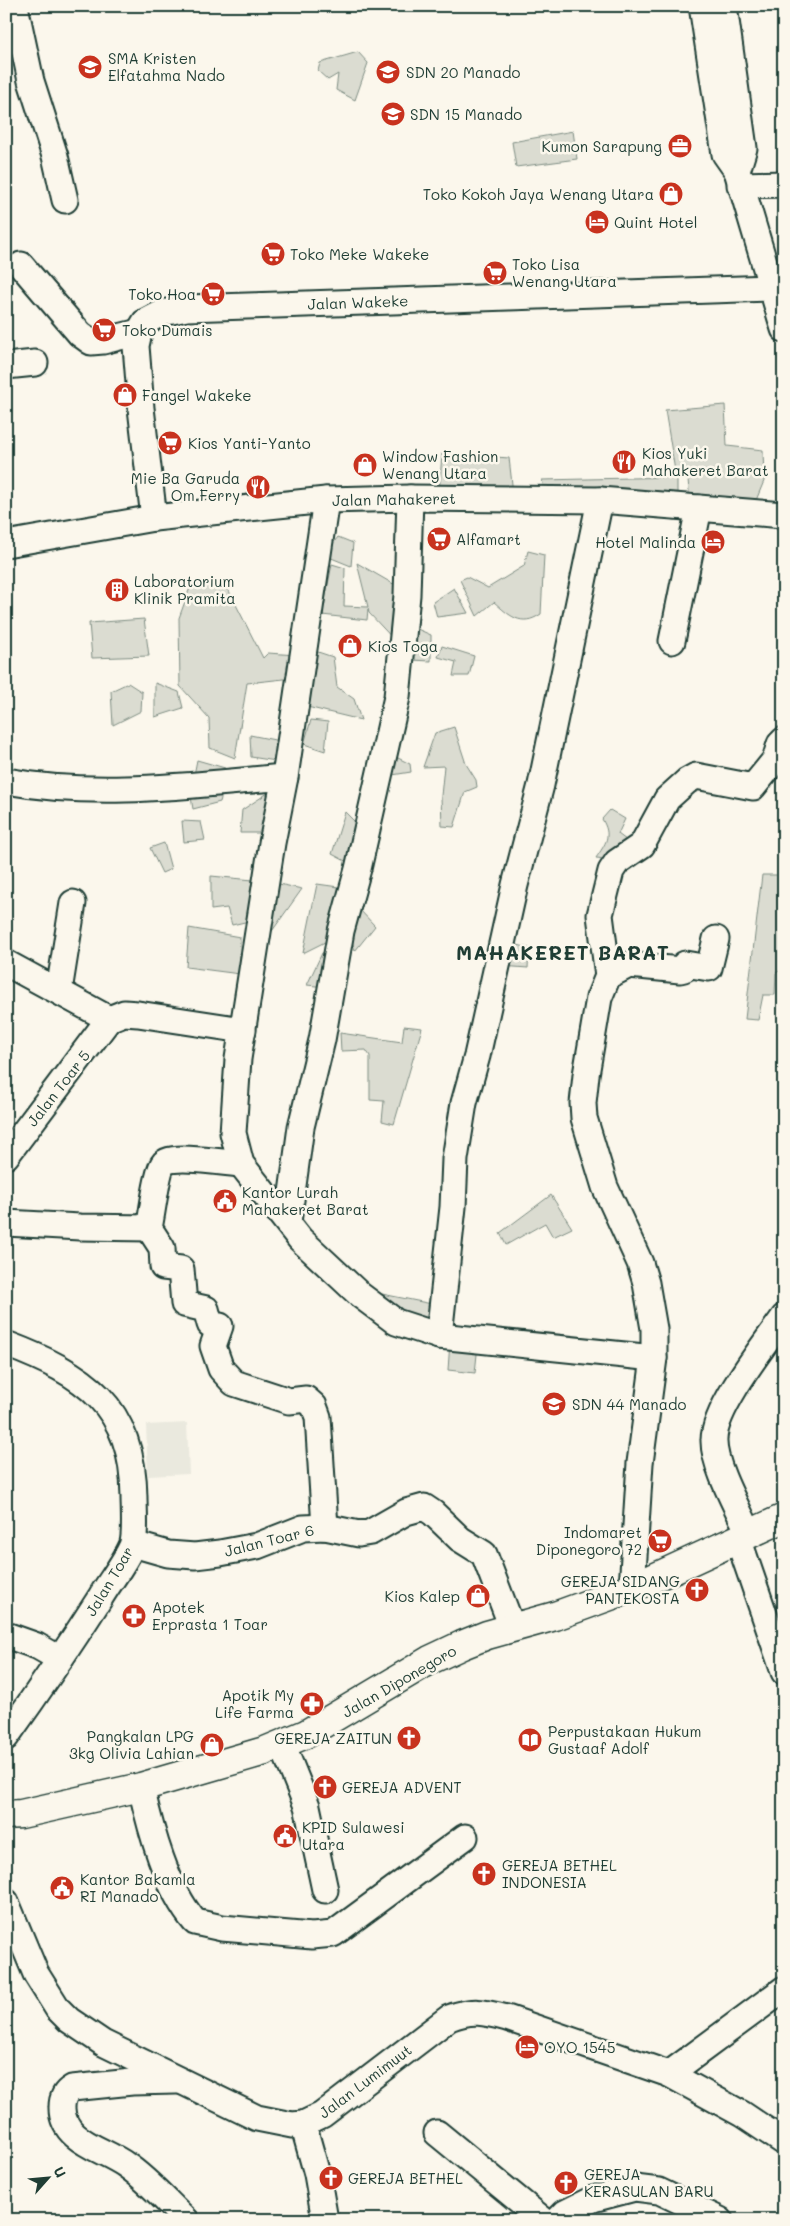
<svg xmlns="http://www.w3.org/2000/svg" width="790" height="2226" font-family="Mali,sans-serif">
  <rect width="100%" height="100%" fill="#fbf7ec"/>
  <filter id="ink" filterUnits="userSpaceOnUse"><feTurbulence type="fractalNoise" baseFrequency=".02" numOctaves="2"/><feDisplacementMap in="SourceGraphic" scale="10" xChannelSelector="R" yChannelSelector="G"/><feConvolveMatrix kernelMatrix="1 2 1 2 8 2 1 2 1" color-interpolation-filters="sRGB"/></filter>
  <g filter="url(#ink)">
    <polygon fill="#eae9de" points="187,1423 189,1474 148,1476 146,1425"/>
    <g fill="#dbdcd1" stroke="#7d8c82">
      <polygon points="358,52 368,63 355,100 336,90 338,74 328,80 318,71 320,63"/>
      <polygon points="573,131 577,159 516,167 512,142"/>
      <polygon points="725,405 727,446 763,450 764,481 752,510 690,504 688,479 677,477 677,506 549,506 542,480 676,477 665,410"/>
      <polygon points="442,453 509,458 513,493 439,494"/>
      <polygon points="338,537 353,543 351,566 324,555"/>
      <path d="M528 551 544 555 541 614C521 628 509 615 494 602L477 616 460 580 467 577 488 588 524 566Z"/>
      <polygon points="357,563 402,589 397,643 369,613 368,609 367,620 322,615 332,564 345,568 344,606 368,607"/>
      <polygon points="192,582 228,589 263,658 268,653 296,655 293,678 247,683 235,758 210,748 209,718 180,686 179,618"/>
      <polygon points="454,588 468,613 437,617 433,602"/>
      <polygon points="144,619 149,656 92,658 89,623"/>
      <polygon points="415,628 431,635 431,661 411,660"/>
      <polygon points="442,646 474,656 469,676 453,676 456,662 438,657"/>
      <polygon points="312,650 333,657 337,687 354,699 361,720 303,706"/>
      <polygon points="128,683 142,692 141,711 113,725 111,691"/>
      <polygon points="155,683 179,692 183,708 155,717"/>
      <polygon points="311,720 328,722 325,751 304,744"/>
      <polygon points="454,727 466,764 476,780 477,787 465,792 454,827 442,826 441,796 444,766 423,767 435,733"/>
      <polygon points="250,735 275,740 276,761 251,757"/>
      <polygon points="392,755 410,764 411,772 386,776"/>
      <polygon points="197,760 225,768 222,776 194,775"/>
      <polygon points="224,787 220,802 193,809 190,791"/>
      <polygon points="277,787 266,833 240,833 242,810"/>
      <path d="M610 810 625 819 618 834 626 840 617 860 596 858C606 843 612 836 602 819Z"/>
      <polygon points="345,812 359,826 353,865 332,854"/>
      <polygon points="182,821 201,822 205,840 184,842"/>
      <polygon points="164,843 171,869 162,873 150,848"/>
      <polygon points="762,875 784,875 784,968 776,973 775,995 763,995 758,1020 745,1019"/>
      <polygon points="211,876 253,880 249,921 232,925 227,908 211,910"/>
      <polygon points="279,884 302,889 265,941"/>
      <polygon points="317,884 346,888 331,939 303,953"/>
      <polygon points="359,909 375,926 355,951 348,928"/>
      <polygon points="189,928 240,937 240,974 186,967"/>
      <polygon points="510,943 529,948 528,968 501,966"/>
      <polygon points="333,949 325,987 307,985 322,953"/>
      <polygon points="404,1026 422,1028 394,1124 382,1121 384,1101 370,1100 370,1056 366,1050 341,1051 340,1033 402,1042"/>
      <polygon points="551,1195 572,1228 553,1237 545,1223 506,1245 500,1233"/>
      <polygon points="382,1294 432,1304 433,1328 395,1317"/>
      <polygon points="450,1342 478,1345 475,1373 448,1370"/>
    </g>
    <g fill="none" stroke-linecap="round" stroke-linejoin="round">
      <defs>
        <g id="minor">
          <polyline points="15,6 31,81 55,156 65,200"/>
          <polyline points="702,6 725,154 737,171 784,329"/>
          <polyline points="724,6 744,148 737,171"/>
          <polyline points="740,185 784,184"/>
          <polyline points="21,265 80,334 91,342 103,341 139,332"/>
          <polyline points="6,366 35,363"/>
          <polyline points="326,500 285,777 272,843 238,1059 233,1133 241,1164 300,1239 360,1295 396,1322 439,1336 654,1358 640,1463 632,1588"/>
          <polyline points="154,518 141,408 136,346 139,332 145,322 162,313 187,308 771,288"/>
          <polyline points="6,544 154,518 326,500 410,498 600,500 784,515"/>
          <polyline points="672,641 699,508"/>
          <path d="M6 781C99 798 192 785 285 777"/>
          <polyline points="6,963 109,1019"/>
          <polyline points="608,976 600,915 611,871 617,862 642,845 667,799 687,781 696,776 753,787 775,760 780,744 784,740"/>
          <polyline points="59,991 73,903"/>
          <polyline points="109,1019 124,1013 138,1014 243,1030"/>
          <polyline points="6,1156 109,1019"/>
          <path d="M241 1164C226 1163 172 1154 164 1163 157 1170 152 1216 149 1228L162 1248 163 1267 181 1269 184 1304 206 1309 210 1324 220 1326 213 1346 221 1369 234 1383 289 1401 306 1399 314 1406 318 1417 325 1527"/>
          <polyline points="288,1222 301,1127 322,1040 341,931 358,869 397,697 407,595 410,498"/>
          <polyline points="6,1223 80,1227 149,1228"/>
          <polyline points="439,1336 453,1207 455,1159 464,1103 477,1056 515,885 541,785 600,500"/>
          <path d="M6 1344C85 1374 133 1405 134 1497 134 1509 136 1536 132 1546 124 1564 110 1581 100 1598 70 1645 39 1691 6 1737"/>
          <polyline points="654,1358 654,1329 646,1283 640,1263 605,1187 584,1118 583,1103 586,1075 599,998 608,976 629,965 680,970 684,969 685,964 709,968 716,939"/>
          <path d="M749 1533C738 1509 713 1465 714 1440 714 1408 765 1344 784 1317"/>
          <polyline points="738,1538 784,1672"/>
          <polyline points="133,1544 168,1554 195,1556 220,1553 257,1546 303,1528 325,1527 359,1534 371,1532 406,1512 424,1507 433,1513 460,1539 484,1554 512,1627"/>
          <polyline points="6,1635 37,1646 60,1659"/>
          <polyline points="282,1744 307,1806 325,1890"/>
          <path d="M141 1787C151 1831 166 1888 195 1922L222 1928 312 1936 333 1934 465 1837"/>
          <path d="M6 1902 36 1974 58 2009 69 2020 103 2043 257 2118 292 2125 303 2124 322 2115 449 2018C472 2009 484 2012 507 2018L669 2074 742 2114 784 2142"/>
          <polyline points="669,2074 784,1989"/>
          <path d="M176 2081 132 2082 72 2088C65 2092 62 2099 62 2107 61 2141 104 2149 126 2165 148 2180 167 2202 186 2220"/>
          <polyline points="303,2124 317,2174 325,2220"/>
          <polyline points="437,2133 543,2220"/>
          <polyline points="558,2220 565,2213 593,2199 635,2188 659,2191 720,2220"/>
        </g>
        <polyline id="major" points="6,1815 21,1814 141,1787 265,1751 306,1734 430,1660 462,1645 487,1635 555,1616 632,1588 784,1518"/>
      </defs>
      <use href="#minor" stroke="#1f3d34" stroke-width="29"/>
      <use href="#major" stroke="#1f3d34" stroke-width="31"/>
      <use href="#minor" stroke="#fbf7ec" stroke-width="25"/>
      <use href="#major" stroke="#fbf7ec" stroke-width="28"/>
    </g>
  </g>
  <defs>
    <symbol id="school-disc" viewBox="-11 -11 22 22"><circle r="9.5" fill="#c8321e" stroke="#fbf7ec"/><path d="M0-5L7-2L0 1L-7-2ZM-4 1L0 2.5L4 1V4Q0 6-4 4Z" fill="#fff"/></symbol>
    <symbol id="office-disc" viewBox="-11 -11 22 22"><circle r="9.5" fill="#c8321e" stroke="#fbf7ec"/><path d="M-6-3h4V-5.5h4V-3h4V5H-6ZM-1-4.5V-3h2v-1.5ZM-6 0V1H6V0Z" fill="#fff"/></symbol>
    <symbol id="shop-disc" viewBox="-11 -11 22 22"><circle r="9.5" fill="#c8321e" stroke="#fbf7ec"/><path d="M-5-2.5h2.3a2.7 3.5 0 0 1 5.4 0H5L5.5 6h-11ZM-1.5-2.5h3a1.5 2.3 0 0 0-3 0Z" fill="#fff"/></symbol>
    <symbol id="hotel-disc" viewBox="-11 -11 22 22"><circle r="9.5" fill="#c8321e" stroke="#fbf7ec"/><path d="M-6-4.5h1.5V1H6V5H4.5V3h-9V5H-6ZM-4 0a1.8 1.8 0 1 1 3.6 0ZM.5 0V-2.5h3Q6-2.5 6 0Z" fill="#fff"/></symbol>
    <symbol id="supermarket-disc" viewBox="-11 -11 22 22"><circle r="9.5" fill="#c8321e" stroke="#fbf7ec"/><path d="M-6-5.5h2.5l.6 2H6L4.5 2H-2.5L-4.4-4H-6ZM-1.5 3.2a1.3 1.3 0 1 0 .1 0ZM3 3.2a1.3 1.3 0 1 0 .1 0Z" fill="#fff"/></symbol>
    <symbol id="restaurant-disc" viewBox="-11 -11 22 22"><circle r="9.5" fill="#c8321e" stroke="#fbf7ec"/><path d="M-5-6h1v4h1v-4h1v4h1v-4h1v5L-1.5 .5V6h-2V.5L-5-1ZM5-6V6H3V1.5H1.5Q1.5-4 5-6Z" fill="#fff"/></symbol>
    <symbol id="building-disc" viewBox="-11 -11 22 22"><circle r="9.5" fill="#c8321e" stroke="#fbf7ec"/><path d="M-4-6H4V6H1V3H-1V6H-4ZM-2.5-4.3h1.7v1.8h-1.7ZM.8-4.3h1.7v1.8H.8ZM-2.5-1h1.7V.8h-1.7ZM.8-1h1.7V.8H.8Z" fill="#fff"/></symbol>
    <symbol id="civic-disc" viewBox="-11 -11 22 22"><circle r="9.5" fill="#c8321e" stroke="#fbf7ec"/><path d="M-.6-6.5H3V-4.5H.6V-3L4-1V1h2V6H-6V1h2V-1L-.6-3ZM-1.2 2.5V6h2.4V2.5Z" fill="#fff"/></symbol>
    <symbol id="church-disc" viewBox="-11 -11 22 22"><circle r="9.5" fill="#c8321e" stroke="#fbf7ec"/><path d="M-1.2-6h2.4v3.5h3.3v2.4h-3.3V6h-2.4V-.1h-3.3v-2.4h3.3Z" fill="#fff"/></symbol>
    <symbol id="pharmacy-disc" viewBox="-11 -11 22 22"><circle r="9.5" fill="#c8321e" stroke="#fbf7ec"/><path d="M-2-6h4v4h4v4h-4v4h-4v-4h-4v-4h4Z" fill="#fff"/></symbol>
    <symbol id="library-disc" viewBox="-11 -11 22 22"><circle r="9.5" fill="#c8321e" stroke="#fbf7ec"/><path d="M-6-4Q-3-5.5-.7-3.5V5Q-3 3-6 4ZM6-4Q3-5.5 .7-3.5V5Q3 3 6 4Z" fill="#fff"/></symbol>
  </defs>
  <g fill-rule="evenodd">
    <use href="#school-disc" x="76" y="53" width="28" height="28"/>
    <use href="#school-disc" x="374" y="58" width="28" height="28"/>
    <use href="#school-disc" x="379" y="100" width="28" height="28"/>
    <use href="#office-disc" x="666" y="132" width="28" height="28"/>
    <use href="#shop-disc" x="657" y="180" width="28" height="28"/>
    <use href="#hotel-disc" x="583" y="208" width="28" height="28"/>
    <use href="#supermarket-disc" x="259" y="240" width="28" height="28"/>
    <use href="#supermarket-disc" x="481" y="259" width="28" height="28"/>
    <use href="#supermarket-disc" x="199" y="280" width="28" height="28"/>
    <use href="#supermarket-disc" x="90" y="316" width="28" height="28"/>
    <use href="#shop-disc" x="111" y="381" width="28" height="28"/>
    <use href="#supermarket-disc" x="156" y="429" width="28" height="28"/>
    <use href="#restaurant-disc" x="610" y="448" width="28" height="28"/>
    <use href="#shop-disc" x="351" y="451" width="28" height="28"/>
    <use href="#restaurant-disc" x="244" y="473" width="28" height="28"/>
    <use href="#supermarket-disc" x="425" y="525" width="28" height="28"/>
    <use href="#hotel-disc" x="699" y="528" width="28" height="28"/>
    <use href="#building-disc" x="103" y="576" width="28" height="28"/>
    <use href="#shop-disc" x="336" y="632" width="28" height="28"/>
    <use href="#civic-disc" x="211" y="1187" width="28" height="28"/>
    <use href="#school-disc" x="540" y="1390" width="28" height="28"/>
    <use href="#supermarket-disc" x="646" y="1527" width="28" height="28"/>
    <use href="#church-disc" x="683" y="1576" width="28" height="28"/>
    <use href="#shop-disc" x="464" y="1582" width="28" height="28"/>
    <use href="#pharmacy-disc" x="120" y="1602" width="28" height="28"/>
    <use href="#pharmacy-disc" x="298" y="1690" width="28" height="28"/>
    <use href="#church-disc" x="395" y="1724" width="28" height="28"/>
    <use href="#library-disc" x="516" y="1726" width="28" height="28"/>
    <use href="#shop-disc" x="198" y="1731" width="28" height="28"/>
    <use href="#church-disc" x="311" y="1773" width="28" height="28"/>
    <use href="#civic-disc" x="271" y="1822" width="28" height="28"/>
    <use href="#church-disc" x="470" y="1860" width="28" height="28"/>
    <use href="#civic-disc" x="48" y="1874" width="28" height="28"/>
    <use href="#hotel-disc" x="513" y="2033" width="28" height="28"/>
    <use href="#church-disc" x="317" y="2164" width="28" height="28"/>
    <use href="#church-disc" x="552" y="2169" width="28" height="28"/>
  </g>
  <g text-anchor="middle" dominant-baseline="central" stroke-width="5" stroke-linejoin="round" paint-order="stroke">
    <g font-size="15" fill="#1f3d34" stroke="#fbf7ec" text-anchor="start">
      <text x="108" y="58">SMA Kristen<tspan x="108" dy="17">Elfatahma Nado</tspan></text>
      <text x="406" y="72">SDN 20 Manado</text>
      <text x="410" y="114">SDN 15 Manado</text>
      <text x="662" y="146" text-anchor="end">Kumon Sarapung</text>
      <text x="654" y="194" text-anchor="end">Toko Kokoh Jaya Wenang Utara</text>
      <text x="614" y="222">Quint Hotel</text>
      <text x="290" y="254">Toko Meke Wakeke</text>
      <text x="512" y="264">Toko Lisa<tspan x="512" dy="17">Wenang Utara</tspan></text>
      <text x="196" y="294" text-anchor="end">Toko Hoa</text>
      <text x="122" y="330">Toko Dumais</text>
      <text x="142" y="395">Fangel Wakeke</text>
      <text x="188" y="443">Kios Yanti-Yanto</text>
      <text x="642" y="453">Kios Yuki<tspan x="642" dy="17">Mahakeret Barat</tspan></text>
      <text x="382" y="456">Window Fashion<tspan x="382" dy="17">Wenang Utara</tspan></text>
      <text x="240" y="478" text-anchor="end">Mie Ba Garuda<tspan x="240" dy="17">Om Ferry</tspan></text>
      <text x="456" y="539">Alfamart</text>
      <text x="696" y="542" text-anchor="end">Hotel Malinda</text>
      <text x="134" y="581">Laboratorium<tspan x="134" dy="17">Klinik Pramita</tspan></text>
      <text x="368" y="646">Kios Toga</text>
      <text x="242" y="1192">Kantor Lurah<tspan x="242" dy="17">Mahakeret Barat</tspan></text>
      <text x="572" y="1404">SDN 44 Manado</text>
      <text x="642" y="1532" text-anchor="end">Indomaret<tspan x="642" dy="17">Diponegoro 72</tspan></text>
      <text x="680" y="1581" text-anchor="end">GEREJA SIDANG<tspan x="680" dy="17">PANTEKOSTA</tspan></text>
      <text x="460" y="1596" text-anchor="end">Kios Kalep</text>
      <text x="152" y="1607">Apotek<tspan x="152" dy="17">Erprasta 1 Toar</tspan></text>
      <text x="294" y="1695" text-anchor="end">Apotik My<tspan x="294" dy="17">Life Farma</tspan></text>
      <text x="548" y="1731">Perpustakaan Hukum<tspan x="548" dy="17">Gustaaf Adolf</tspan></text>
      <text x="194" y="1736" text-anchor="end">Pangkalan LPG<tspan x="194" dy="17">3kg Olivia Lahian</tspan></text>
      <text x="392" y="1738" text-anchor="end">GEREJA ZAITUN</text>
      <text x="342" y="1787">GEREJA ADVENT</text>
      <text x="302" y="1827">KPID Sulawesi<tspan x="302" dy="17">Utara</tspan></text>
      <text x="502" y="1865">GEREJA BETHEL<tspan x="502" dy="17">INDONESIA</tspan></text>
      <text x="80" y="1879">Kantor Bakamla<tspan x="80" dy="17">RI Manado</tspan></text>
      <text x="544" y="2047">OYO 1545</text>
      <text x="584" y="2174">GEREJA<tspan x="584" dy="17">KERASULAN BARU</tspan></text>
      <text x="348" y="2178">GEREJA BETHEL</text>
    </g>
    <g font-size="15" fill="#1f3d34" stroke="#fbf7ec">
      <text transform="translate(358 302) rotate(-2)">Jalan Wakeke</text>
      <text transform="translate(394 499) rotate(-1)">Jalan Mahakeret</text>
      <text transform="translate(58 1088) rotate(-52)">Jalan Toar 5</text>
      <text transform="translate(269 1540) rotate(-14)">Jalan Toar 6</text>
      <text transform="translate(109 1581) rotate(-59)">Jalan Toar</text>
      <text transform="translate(399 1681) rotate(-30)">Jalan Diponegoro</text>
      <text transform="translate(365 2081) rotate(-37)">Jalan Lumimuut</text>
    </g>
    <g font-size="20" font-weight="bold" letter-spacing="1" fill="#1f3d34" stroke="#fbf7ec">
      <text x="563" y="952">MAHAKERET BARAT</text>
    </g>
  </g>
  <rect width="790" height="2226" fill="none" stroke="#fbf7ec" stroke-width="25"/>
  <rect x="12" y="12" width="765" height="2201" fill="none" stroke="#1f3d34" stroke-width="2" filter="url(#ink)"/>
  <g transform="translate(48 2178) rotate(63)" stroke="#fbf7ec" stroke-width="4" paint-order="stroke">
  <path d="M0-4L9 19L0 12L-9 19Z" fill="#1f3d34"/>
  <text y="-8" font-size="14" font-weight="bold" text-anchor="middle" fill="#1f3d34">U</text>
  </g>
</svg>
